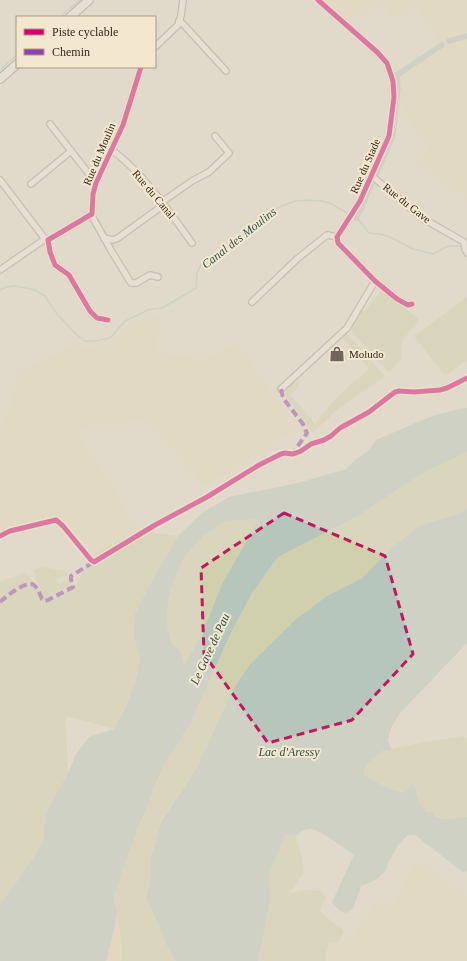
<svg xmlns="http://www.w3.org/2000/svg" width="467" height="961" font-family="Georgia,serif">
  <rect width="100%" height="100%" fill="#e1daca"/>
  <g fill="#e0d8bb">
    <polygon points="321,0 467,0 467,199 418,162 429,146 402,111 400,71 439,42 417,6 394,19 380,1 347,21"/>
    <polygon points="159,315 158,352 203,359 237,342 297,428 205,486 147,420 75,428 139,530 90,557 61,514 14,528 0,533 0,428 1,428 7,417 18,372 72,345 89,347 109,344 140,319"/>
    <polygon points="415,859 465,895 467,893 467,961 326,961 325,957 329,943 339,942 353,936 375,904 392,911"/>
  </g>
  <g fill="#d0d0ad">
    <polygon points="382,290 419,319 402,341 401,359 389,373 350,329 362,310 365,311"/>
    <polygon points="467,297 467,360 445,376 414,336"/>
    <polygon points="346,333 385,376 338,409 313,433 285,395 286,389 291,384 294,384 299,380 299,386 291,395 315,424 332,402 347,388 369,369 342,337"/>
    <polygon points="467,452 467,508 459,514 421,525 390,549 362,578 327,596 296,619 250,664 237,683 226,704 197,768 161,821 150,861 151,875 146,897 157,922 167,946 176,961 106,961 115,926 117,912 113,898 123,868 139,826 163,766 190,724 229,637 252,593 278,557 358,516 421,474"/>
    <polygon points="259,519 222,584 201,637 184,666 172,644 167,625 168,601 173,582 184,557 203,536 226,521"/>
    <polygon points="139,530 178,536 152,581 134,637 140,658 137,676 126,707 114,729 66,716 68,773 45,814 43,841 18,880 0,904 0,582 25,572 42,593 33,570 42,567 66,571 68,576 62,577 56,579 58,584 70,578 73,584 46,598 48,600 75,587 90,557"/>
    <path d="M464 736 467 738V817L442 819 435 817 433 812 427 813 420 805 413 784 403 793C388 788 376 782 363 774L368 763 382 751 424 742Z"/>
    <polygon points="286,834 296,836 302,857 304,872 290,893 305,890 320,891 326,897 320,911 335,924 344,930 339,942 329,943 325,957 326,961 258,961 270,902 269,872"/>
  </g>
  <polygon fill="#e4d5b2" points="117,912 122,943 122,959 121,961 106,961 115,926"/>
  <g fill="#b6c6bb" fill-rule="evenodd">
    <path d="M467 408V452L421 474 358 516 278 557 252 593 229 637 190 724 163 766 139 826 123 868 113 898 117 912 115 926 106 961H0V904L18 880 43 842 45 814 68 773 76 754 89 737 114 729 126 707 137 676 140 658 134 637 135 614 152 581 178 536 202 513 229 497 298 483 346 469 356 459 367 452 376 440 413 424 435 415 459 409ZM259 519 222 584 201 637 184 665 181 653 172 644 167 625 168 601 173 582 184 557 203 536 226 521Z"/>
    <path d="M467 508V643L400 713 390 730 388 741 392 750 382 751 368 763 363 774C375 782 388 788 403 793L407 790 413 783 420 805 427 812H433L435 817 442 819 467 817V871L464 873 415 835H408L398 845 387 865 386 870 376 880 361 886 353 908 347 913 340 911 332 902 354 855C346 850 319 828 310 829 304 829 300 832 296 836L286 834 269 872 270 902 258 961H176L167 946 157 922 146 897 151 876 150 861 161 822 197 768 226 704 237 683 250 664 296 619 327 596 362 578 390 549 421 525 459 514Z"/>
  </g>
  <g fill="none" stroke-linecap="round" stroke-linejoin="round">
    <g stroke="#b6c6bb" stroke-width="1.5">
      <polyline points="60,17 80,0"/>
      <polyline points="0,70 17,55"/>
      <polyline points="352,216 359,220 369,233 380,234 390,237 413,249 433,254 448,246 463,246"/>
      <polyline points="0,290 6,287 15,286 35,290 45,296 57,314 77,335 85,341 96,341 110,338 125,321 150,309 162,308 196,288 197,273 201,265 217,256 237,238 246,233 279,207 295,201 308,200 322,201 332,204 338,208 349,214"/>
    </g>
    <g stroke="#b6c6bb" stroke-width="5.5">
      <polyline points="449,41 467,36"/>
      <polyline points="356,218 361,209 393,136 398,87 397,75 442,45"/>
    </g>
    <defs>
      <g id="minor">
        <polyline points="318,0 377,52 387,63 393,81 394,97 389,136 385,145 360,201 337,237 338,243 375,281 397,299 408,305 412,304"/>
        <polyline points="179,21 183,24 226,71"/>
        <polyline points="155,47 178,25 181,16 183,0"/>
        <polyline points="50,124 96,183"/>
        <path d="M112 150C145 175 168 210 192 243"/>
        <polyline points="372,176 422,218 464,242 465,249 467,253"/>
        <polyline points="0,180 45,239 48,240"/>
        <polyline points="31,184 71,151"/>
        <polyline points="92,214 93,218 112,252 131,283 136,283 150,275 158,277"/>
        <polyline points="104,238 113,240 118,238 162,206 162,202 192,181 209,172 229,153 215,136"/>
        <polyline points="0,270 45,239"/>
        <polyline points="252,302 297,259 327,235 337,237"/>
        <polyline points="108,320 97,318 90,311 69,275 55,265 50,252 48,240 92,214 93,194 96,183 123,125 141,67"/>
        <polyline points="281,389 347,328 375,281"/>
      </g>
      <g id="secondary">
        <polyline points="70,17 89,0"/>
        <polyline points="0,79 17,64"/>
      </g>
    </defs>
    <use href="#minor" stroke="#a69f94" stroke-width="8"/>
    <use href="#secondary" stroke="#958e84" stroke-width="10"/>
    <use href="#minor" stroke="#eae5db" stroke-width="5.5"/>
    <use href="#secondary" stroke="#eae5db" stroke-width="8"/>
    <g stroke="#8e44ad" stroke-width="4" stroke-dasharray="8 4" stroke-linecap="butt">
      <polyline points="281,389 283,398 303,424 307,433 293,453"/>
      <path d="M0 602C6 597 25 580 34 585 38 588 40 595 42 599L45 601 48 600 73 587 71 579V576L97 560"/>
    </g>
    <defs>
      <g id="cycleway">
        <polyline points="318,0 377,52 387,63 393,81 394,97 389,136 385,145 360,201 337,237 338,243 375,281 397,299 408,305 412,304"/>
        <polyline points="108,320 97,318 90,311 69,275 55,265 50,252 48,240 92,214 93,194 96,183 123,125 141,67"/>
        <polyline points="0,536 10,531 56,520 63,526 91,560 94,562 155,525 207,497 259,465 281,454 285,453 292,454 296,453 301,451 311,444 324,440 331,436 340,428 369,412 395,392 399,391 414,392 440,390 447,388 467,378"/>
      </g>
    </defs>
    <use href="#cycleway" stroke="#f3e8cf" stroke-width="8"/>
    <use href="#cycleway" stroke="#d6006c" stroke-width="5"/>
  </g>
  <path d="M0 0H467V961H0ZM284 513 385 556 413 654 352 720 268 743 204 654 201 568Z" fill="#e1daca" fill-opacity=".55" fill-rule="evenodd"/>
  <path fill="none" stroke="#c2185b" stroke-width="3" stroke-dasharray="8 5" stroke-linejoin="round" d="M284 513 385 556 413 654 352 720 268 743 204 654 201 568Z"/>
  <defs>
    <symbol id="shop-bare" viewBox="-9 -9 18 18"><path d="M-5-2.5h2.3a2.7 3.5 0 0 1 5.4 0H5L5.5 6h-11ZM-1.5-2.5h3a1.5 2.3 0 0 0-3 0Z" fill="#70665a" stroke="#f3e8cf" stroke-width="2.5" paint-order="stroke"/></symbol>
  </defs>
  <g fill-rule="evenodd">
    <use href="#shop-bare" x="326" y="343" width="22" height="22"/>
  </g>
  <g text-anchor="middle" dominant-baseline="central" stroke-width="4" stroke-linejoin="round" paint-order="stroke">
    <g font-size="11" fill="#33271d" stroke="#f3e8cf">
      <text transform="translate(99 154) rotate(-67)">Rue du Moulin</text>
      <text transform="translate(365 166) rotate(-66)">Rue du Stade</text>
      <text transform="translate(154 194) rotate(50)">Rue du Canal</text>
      <text transform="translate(407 203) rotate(38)">Rue du Gave</text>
    </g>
    <g font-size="11" fill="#33271d" stroke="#f3e8cf" text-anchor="start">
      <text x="349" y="354">Moludo</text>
    </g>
    <g font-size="12" font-style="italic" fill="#2d524f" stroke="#f3e8cf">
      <text transform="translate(239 238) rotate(-38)">Canal des Moulins</text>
      <text transform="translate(210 649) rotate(-65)">Le Gave de Pau</text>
      <text x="289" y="752">Lac d'Aressy</text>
    </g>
  </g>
  <rect x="16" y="16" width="140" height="52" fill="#f3e8cf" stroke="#a69b88"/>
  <rect x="24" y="29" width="20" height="6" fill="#d6006c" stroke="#a69b88"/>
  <text x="52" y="36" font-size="12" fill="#33271d">Piste cyclable</text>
  <rect x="24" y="49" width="20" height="6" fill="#8e44ad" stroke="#a69b88"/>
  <text x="52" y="56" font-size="12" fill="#33271d">Chemin</text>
</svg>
